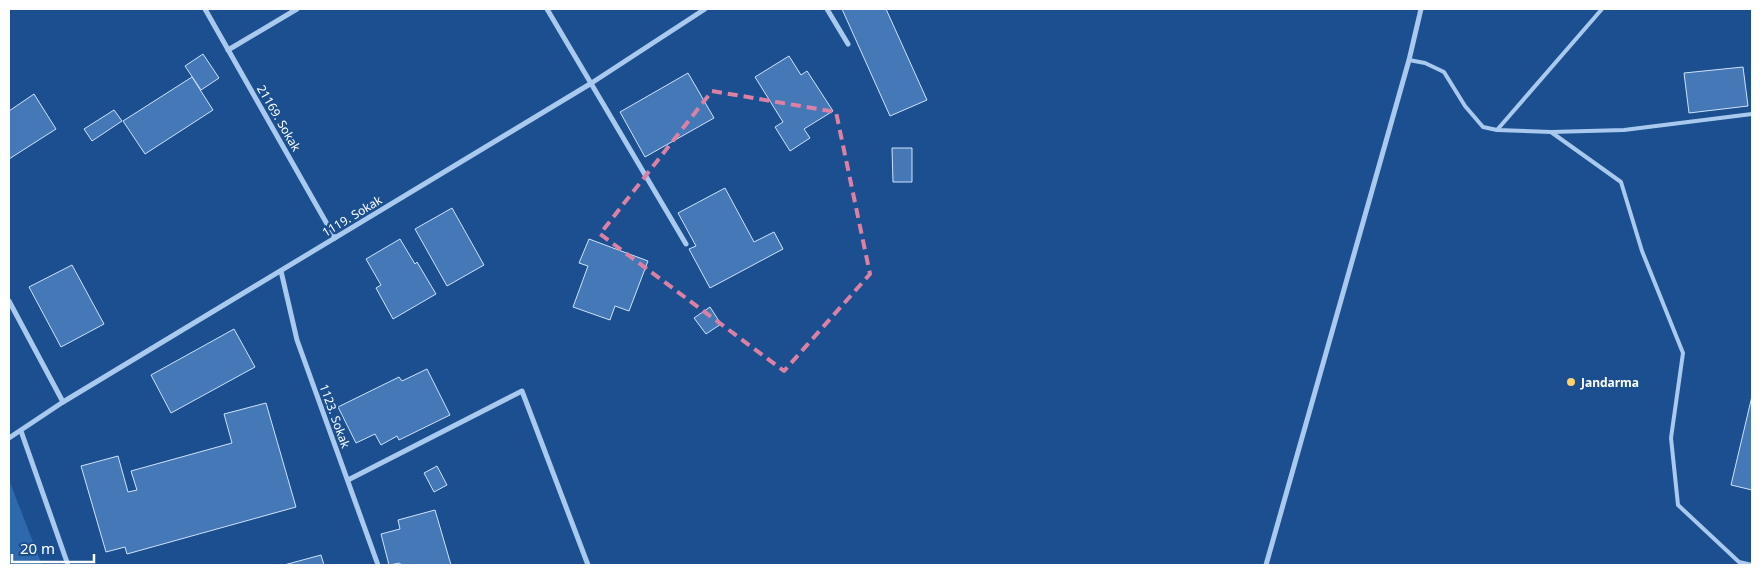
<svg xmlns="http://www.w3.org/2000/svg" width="1761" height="574" font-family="'Noto Sans',sans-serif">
  <rect width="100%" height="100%" fill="#1b4f8f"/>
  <polygon fill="#2e69ad" points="9,480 42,565 9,565"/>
  <g fill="#4478b7" stroke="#cfe3fa">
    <polygon points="842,9 886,9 927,100 890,116"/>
    <polygon points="203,54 219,78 201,90 185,66"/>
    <polygon points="789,56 801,75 807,71 833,111 804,129 810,138 790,151 775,127 783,122 755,77"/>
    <polygon points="1743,67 1748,106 1689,113 1684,73"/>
    <polygon points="688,73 714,118 645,157 620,112"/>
    <polygon points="192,77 213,110 145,154 123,121"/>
    <polygon points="34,94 56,129 9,159 9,111"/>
    <polygon points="114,110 122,121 92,141 84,129"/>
    <polygon points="892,148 912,148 912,182 893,182"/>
    <polygon points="725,188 754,242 774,232 783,249 710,288 689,249 696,246 678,213"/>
    <polygon points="452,208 484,265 447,286 415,229"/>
    <polygon points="400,239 415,264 417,262 436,294 393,319 376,288 381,285 366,259"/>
    <polygon points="589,239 648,261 629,311 615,306 610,320 573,307 588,266 579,263"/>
    <polygon points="72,265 104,324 61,347 29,287"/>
    <polygon points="710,307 721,324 706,334 694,318"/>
    <polygon points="234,329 255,367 171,413 151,375"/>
    <polygon points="427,369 450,415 399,440 397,436 381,445 375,434 356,443 338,407 399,377 402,381"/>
    <polygon points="1752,396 1752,490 1731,485"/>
    <polygon points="266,403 296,507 127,554 125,547 106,552 81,466 118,456 128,492 137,490 131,471 232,443 224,414"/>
    <polygon points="437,466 447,485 434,492 424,473"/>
    <polygon points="435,510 451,565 400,565 400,563 389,565 381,534 400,529 398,520"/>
    <polygon points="321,555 324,565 284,565"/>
  </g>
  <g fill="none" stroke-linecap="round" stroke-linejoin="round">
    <g stroke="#a9c9ee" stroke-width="4">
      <polyline points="1409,60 1425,63 1444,72 1465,106 1483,127 1497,130 1551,132 1624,130 1752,114"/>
      <polyline points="1497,130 1602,9"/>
      <polyline points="1551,132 1621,182 1642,251 1683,353 1671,438 1678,505 1739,562 1752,565"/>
    </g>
    <g stroke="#a9c9ee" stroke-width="5">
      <polyline points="205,9 335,238"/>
      <polyline points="547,9 686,244"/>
      <polyline points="827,9 848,44"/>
      <polyline points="228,50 297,9"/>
      <polyline points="281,271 297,340 378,565"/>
      <polyline points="9,301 63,402"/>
      <polyline points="21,431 68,565"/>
      <polyline points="9,438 63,402 590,84 705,9"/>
      <polyline points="348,480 522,391 588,565"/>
      <polyline points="1266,565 1409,60 1421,9"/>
    </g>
  </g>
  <path fill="none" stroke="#dd80a5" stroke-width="4" stroke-dasharray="10 6" stroke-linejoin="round" d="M712 91 836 112 870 274 784 371 600 234Z"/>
  <circle fill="#ffd166" stroke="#1b4f8f" stroke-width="2" cx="1571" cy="382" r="5"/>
  <g text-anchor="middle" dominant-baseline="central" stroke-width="5" stroke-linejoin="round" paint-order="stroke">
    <g font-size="12" fill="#fff" stroke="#1b4f8f">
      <text transform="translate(279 118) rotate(60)">21169. Sokak</text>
      <text transform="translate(352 216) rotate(-31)">1119. Sokak</text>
      <text transform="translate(335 416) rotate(70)">1123. Sokak</text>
    </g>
    <g font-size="12" font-weight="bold" fill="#fff" stroke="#1b4f8f" text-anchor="start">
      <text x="1581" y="382">Jandarma</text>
    </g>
  </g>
  <rect width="1761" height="574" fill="none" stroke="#ffffff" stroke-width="20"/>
  <path d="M12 554v8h82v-8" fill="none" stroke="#ffffff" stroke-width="2.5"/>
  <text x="20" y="554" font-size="15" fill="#ffffff" stroke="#1b4f8f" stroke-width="4" paint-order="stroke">20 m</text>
</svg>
